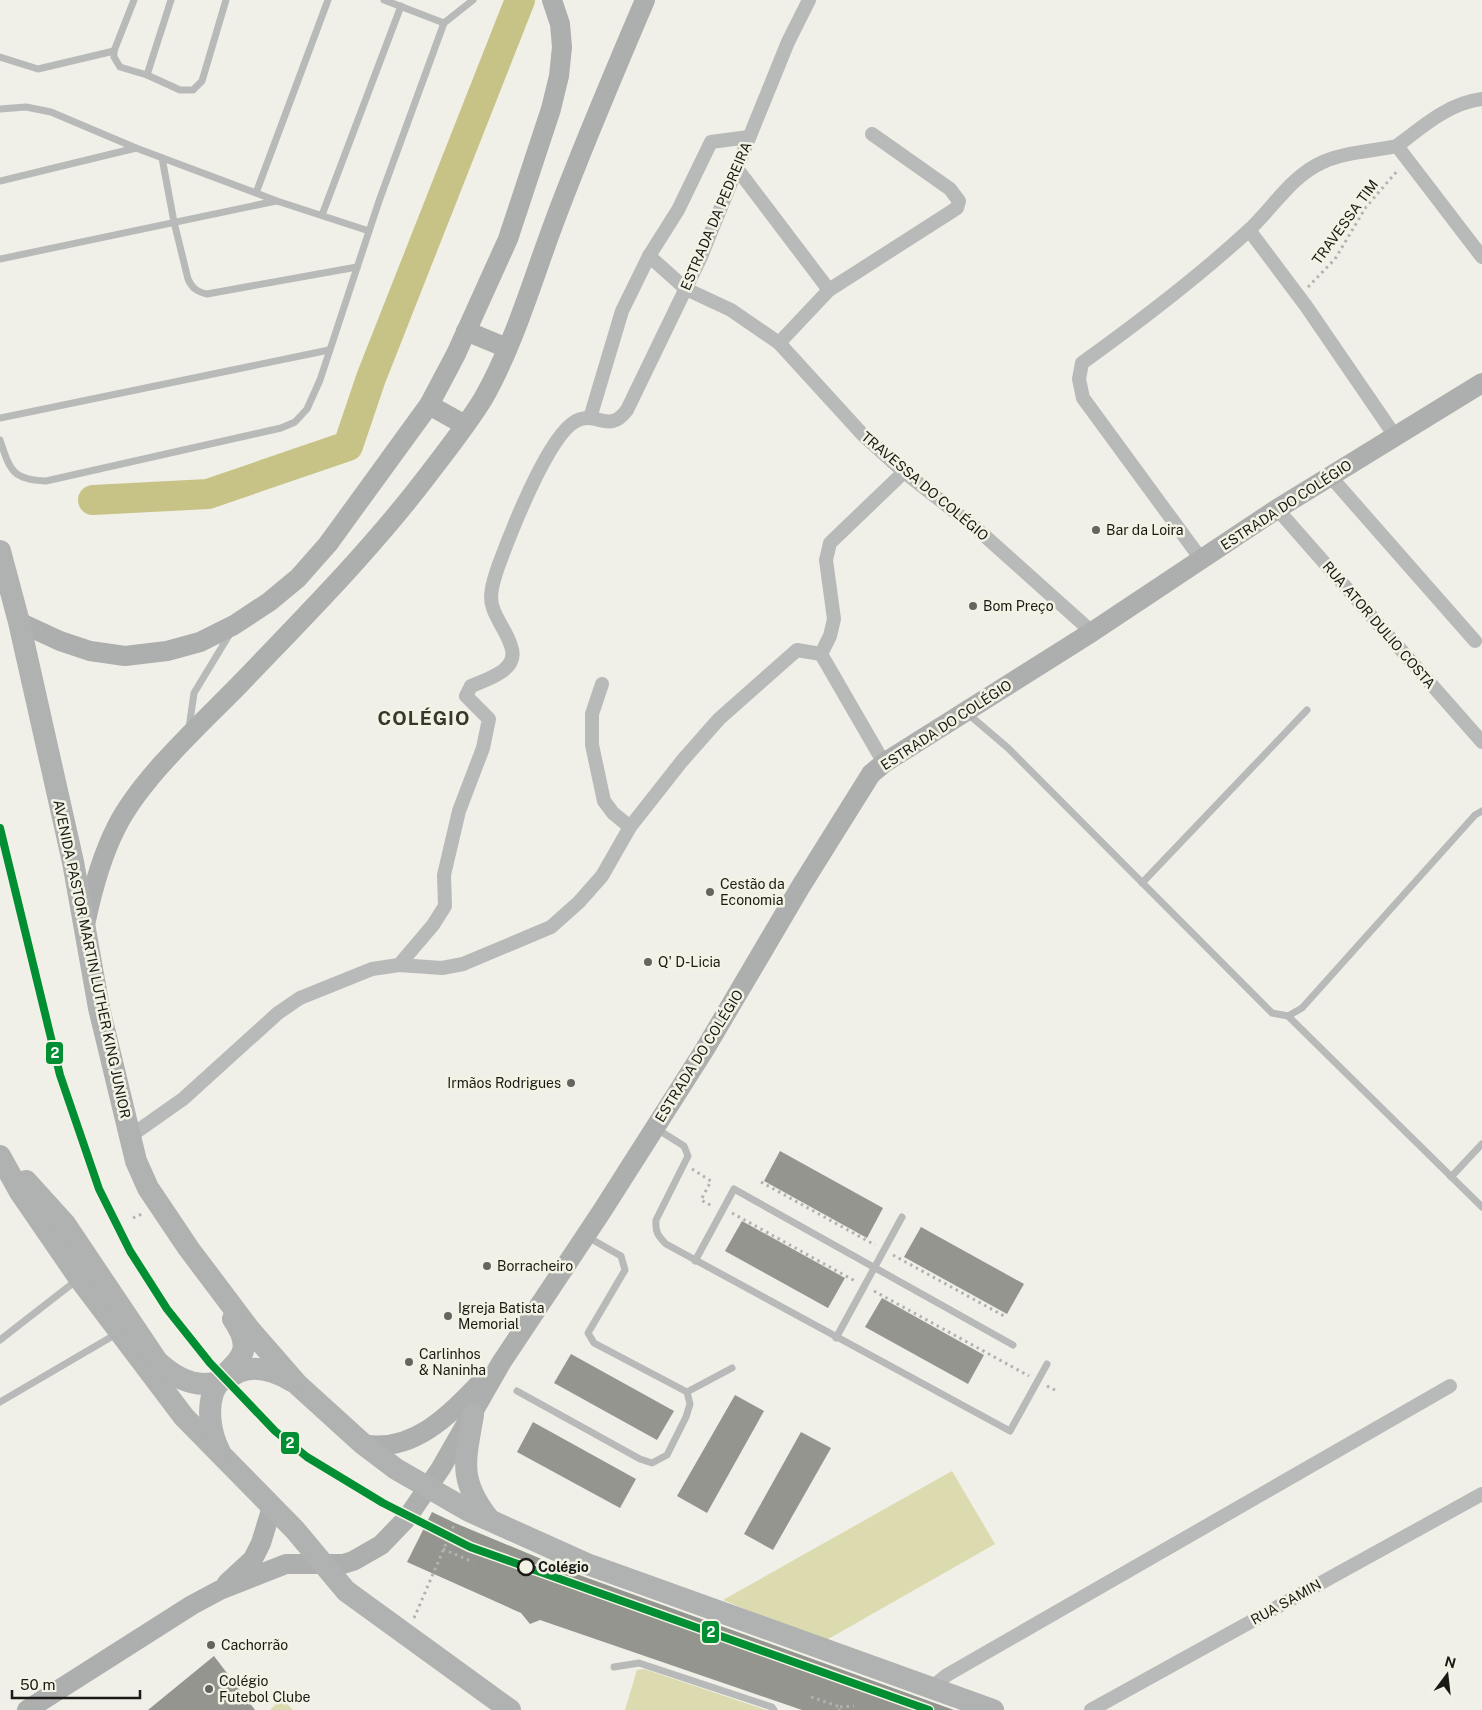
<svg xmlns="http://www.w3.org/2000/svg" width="1482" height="1710" font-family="'Public Sans',sans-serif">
  <rect width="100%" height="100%" fill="#f0f0e8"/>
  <g fill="#dcdaaf">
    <polygon points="952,1471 995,1544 823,1642 723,1600"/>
    <polygon points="644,1669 766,1710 625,1710 637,1670"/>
    <polygon points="282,1698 293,1710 270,1710"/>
  </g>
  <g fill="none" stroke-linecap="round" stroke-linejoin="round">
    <polyline stroke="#c7c386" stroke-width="5" points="509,0 518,5"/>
    <polyline stroke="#c7c386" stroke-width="30" points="93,500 208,494 348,446 371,378 520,0"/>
  </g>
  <g fill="#95958f">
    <polygon points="780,1151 883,1208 867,1238 764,1181"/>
    <polygon points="742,1221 845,1278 828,1308 725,1251"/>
    <polygon points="921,1227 1024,1284 1007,1314 904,1257"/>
    <polygon points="882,1298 984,1355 968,1384 865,1327"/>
    <polygon points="571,1354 674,1411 657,1440 554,1383"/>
    <polygon points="735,1395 764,1411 707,1513 677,1496"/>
    <polygon points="533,1422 636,1479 620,1508 517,1452"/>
    <polygon points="801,1432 831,1448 773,1550 744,1534"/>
    <polygon points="432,1512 455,1523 582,1576 954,1710 802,1710 540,1620 530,1624 521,1613 407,1562"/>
    <polygon points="214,1656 255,1710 148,1710"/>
  </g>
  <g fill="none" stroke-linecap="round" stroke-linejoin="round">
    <g stroke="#b2b3b1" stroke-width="3" stroke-dasharray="2.5 4" stroke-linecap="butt">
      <polyline points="1308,287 1335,259 1366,207 1398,170"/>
      <polyline points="692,1169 711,1181 701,1200 712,1206"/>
      <polyline points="761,1182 875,1245"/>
      <polyline points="732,1213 855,1281"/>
      <polyline points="133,1218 144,1213"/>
      <polyline points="893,1255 1006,1317"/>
      <polyline points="874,1291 1029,1376"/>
      <polyline points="1047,1386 1055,1390"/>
      <polyline points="443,1549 473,1562"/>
      <polyline points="414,1618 455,1523"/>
      <polyline points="811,1697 840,1707 839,1710"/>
      <polyline points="840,1707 854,1706"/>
    </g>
    <g stroke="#b8b9b9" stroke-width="7">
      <polyline points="134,0 114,51 114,57 120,67 147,75 171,0"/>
      <polyline points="384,0 444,23"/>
      <polyline points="0,57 38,69 114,51"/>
      <polyline points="147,75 180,90 193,90 202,81 226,0"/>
      <polyline points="0,109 26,107 51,112 136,148 277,201 369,231"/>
      <path d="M162 158 174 222 188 279C192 288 197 292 207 294L357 267"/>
      <polyline points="0,181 136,148"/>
      <polyline points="256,193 328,0"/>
      <polyline points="322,215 401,6"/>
      <polyline points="0,259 276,201"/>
      <polyline points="0,418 329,350"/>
      <path d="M0 440C10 470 12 480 46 481L281 428 295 422 307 409 320 380 379 201 444 23 473 0"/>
      <polyline points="967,713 1008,748 1272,1013 1288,1016 1302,1008 1475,815 1482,811"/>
      <polyline points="189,728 194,693 231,632"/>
      <polyline points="1142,883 1307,710"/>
      <polyline points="1288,1016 1482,1207"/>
      <path d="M657 1129 684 1146 688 1156 656 1220C655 1232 658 1236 666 1244L1010 1431 1047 1364"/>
      <polyline points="1451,1177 1482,1144"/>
      <polyline points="695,1261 734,1189 1013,1345"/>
      <polyline points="836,1338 902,1217"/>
      <polyline points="0,1340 77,1280"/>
      <polyline points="517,1391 640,1459 652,1463 667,1455 686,1417 690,1404 687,1392 594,1343 588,1333 625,1270 621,1256 586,1236"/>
      <polyline points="687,1392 732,1368"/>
      <polyline points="0,1402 118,1333"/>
      <polyline points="614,1667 639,1663 772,1707 774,1710"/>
    </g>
    <g stroke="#b8b9b9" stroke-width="14">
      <path d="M1397 146C1423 126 1449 103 1482 99"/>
      <polyline points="738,170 829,290"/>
      <polyline points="1249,230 1306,306 1395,436"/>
      <polyline points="649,256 686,289 731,310 779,343 863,435 904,472 977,529 1092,632"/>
      <polyline points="779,343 829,290 957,208 959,201 950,189 872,134"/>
      <polyline points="590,418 622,311 649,256 678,210 711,142 749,137"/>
      <polyline points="1330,476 1475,641"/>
      <polyline points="1277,509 1482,742"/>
      <path d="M1201 559 1083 398 1079 379 1082 363C1139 322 1196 279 1248 231 1273 208 1291 176 1323 162 1345 152 1374 151 1397 146L1482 257"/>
      <polyline points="602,684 592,714 592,745 604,801 613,813 630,827"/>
      <polyline points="884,763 821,654 830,636 834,619 826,560 830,543 904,472"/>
      <path d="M399 965 433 925 445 906 444 875 459 811 483 748 489 719 466 696 471 686C488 679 520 670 511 646 507 632 497 621 493 608 488 596 494 579 498 567 509 537 548 435 576 421 598 410 608 435 627 410L700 259 788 42 809 0"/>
      <polyline points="129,1137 183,1099 278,1013 300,998 372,969 399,965 442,968 463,964 551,927 579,902 602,876 630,827 682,761 719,719 797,650 821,654"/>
      <polyline points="932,1687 947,1675 1450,1386"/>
      <polyline points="1091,1710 1482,1494"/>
    </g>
    <g stroke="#adaeae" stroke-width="20">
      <polyline points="466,331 507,348"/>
      <polyline points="429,405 465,425"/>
      <polyline points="19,622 60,641 90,651 125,656 167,651 200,642 234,625 269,602 298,578 328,544 429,405 456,354 508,239 551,109 559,76 562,47 560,24 552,0"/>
      <path d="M85 925C92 891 101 857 117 826 142 777 201 724 240 684 305 616 371 550 428 475 447 450 467 425 483 399 514 345 533 278 555 220 583 145 614 73 645 0"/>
      <path d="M363 1444C415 1454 452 1412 485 1378"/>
      <polyline points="227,1583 253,1559 261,1543 272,1507"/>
      <polyline points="27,1710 192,1605 220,1590 286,1564 343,1564 353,1561 381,1545 407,1518 441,1468 501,1363 602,1211 705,1049 801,886 871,774 884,763 1092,632 1277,509 1482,383"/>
    </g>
    <g stroke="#b0b1b1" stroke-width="22">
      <polyline points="0,551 19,622 73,862 99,1008 136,1161 148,1188 189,1249 250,1330 298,1385 363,1444 396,1469 469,1511 587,1564 993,1710"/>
      <polyline points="0,1156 20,1192 79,1278 184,1417 295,1530 346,1591 510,1710"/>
      <path d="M26 1181 65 1224 157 1361C174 1377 196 1390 220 1381 227 1379 234 1374 241 1371 259 1365 277 1372 292 1381"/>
      <path d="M473 1415C465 1461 458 1480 489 1519"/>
      <path d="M219 1450C211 1434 207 1411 213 1393 224 1363 262 1361 233 1319"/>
    </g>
    <defs>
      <polyline id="metro-1" points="0,828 60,1075 99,1189 130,1251 167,1309 210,1363 275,1431 307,1457 383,1503 470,1547 929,1710"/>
    </defs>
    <use href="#metro-1" stroke="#f3f3e5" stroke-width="11"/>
    <use href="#metro-1" stroke="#028f34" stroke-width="8"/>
  </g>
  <g fill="#656560" stroke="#f3f3e5" stroke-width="2">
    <circle cx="1096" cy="530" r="5"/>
    <circle cx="973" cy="606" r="5"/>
    <circle cx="710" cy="892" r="5"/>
    <circle cx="648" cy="962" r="5"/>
    <circle cx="571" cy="1083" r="5"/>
    <circle cx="487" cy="1266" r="5"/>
    <circle cx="448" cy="1316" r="5"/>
    <circle cx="409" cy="1362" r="5"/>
    <circle cx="211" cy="1645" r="5"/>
    <circle cx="209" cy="1689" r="5"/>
  </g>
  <circle fill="#f3f3e5" stroke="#1a1a16" stroke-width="2.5" cx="526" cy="1567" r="8"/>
  <g text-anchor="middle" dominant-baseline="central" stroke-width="5" stroke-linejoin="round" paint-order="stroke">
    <g font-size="14" fill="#1a1a16" stroke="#f3f3e5">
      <text transform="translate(716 216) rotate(-67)">ESTRADA DA PEDREIRA</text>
      <text transform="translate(1345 222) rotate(-54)">TRAVESSA TIM</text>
      <text transform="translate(925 486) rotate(40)">TRAVESSA DO COLÉGIO</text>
      <text transform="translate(1286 505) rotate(-33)">ESTRADA DO COLÉGIO</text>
      <text transform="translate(1379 625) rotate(49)">RUA ATOR DULIO COSTA</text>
      <text transform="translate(946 725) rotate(-33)">ESTRADA DO COLÉGIO</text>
      <text transform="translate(92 959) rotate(78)">AVENIDA PASTOR MARTIN LUTHER KING JUNIOR</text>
      <text transform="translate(699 1056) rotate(-58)">ESTRADA DO COLÉGIO</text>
      <text transform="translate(1286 1602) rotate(-29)">RUA SAMIN</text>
    </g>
    <g font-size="14" fill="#1a1a16" stroke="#f3f3e5" text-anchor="start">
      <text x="1106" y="530">Bar da Loira</text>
      <text x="983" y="606">Bom Preço</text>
      <text x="720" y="884">Cestão da<tspan x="720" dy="16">Economia</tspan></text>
      <text x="658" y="962">Q' D-Licia</text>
      <text x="561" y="1083" text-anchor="end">Irmãos Rodrigues</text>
      <text x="497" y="1266">Borracheiro</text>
      <text x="458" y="1308">Igreja Batista<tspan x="458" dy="16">Memorial</tspan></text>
      <text x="419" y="1354">Carlinhos<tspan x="419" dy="16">&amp; Naninha</tspan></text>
      <text x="221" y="1645">Cachorrão</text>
      <text x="219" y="1681">Colégio<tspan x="219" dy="16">Futebol Clube</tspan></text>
    </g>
    <g font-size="14" font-weight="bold" fill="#1a1a16" stroke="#f3f3e5" text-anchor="start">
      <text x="538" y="1567">Colégio</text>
    </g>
    <g font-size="19" font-weight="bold" letter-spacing="1" fill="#37372d" stroke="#f3f3e5">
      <text x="424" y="718">COLÉGIO</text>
    </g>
  </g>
  <g stroke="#f3f3e5" stroke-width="2">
    <rect x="45" y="1041" width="19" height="24" rx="5" fill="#028f34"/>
    <rect x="280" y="1431" width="20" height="24" rx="5" fill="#028f34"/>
    <rect x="701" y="1620" width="19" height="24" rx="5" fill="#028f34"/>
  </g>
  <g font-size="14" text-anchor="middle" font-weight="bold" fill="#fff">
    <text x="55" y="1058">2</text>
    <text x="290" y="1448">2</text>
    <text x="711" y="1637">2</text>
  </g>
  <g transform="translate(1447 1675) rotate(15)" stroke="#f3f3e5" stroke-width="4" paint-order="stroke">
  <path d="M0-4L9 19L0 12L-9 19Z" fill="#1a1a16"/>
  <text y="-8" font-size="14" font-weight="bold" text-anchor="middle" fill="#1a1a16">N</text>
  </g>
  <path d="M12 1690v8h128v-8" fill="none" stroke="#1a1a16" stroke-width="2.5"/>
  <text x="20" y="1690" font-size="15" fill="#1a1a16" stroke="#f3f3e5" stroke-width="4" paint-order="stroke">50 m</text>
</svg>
